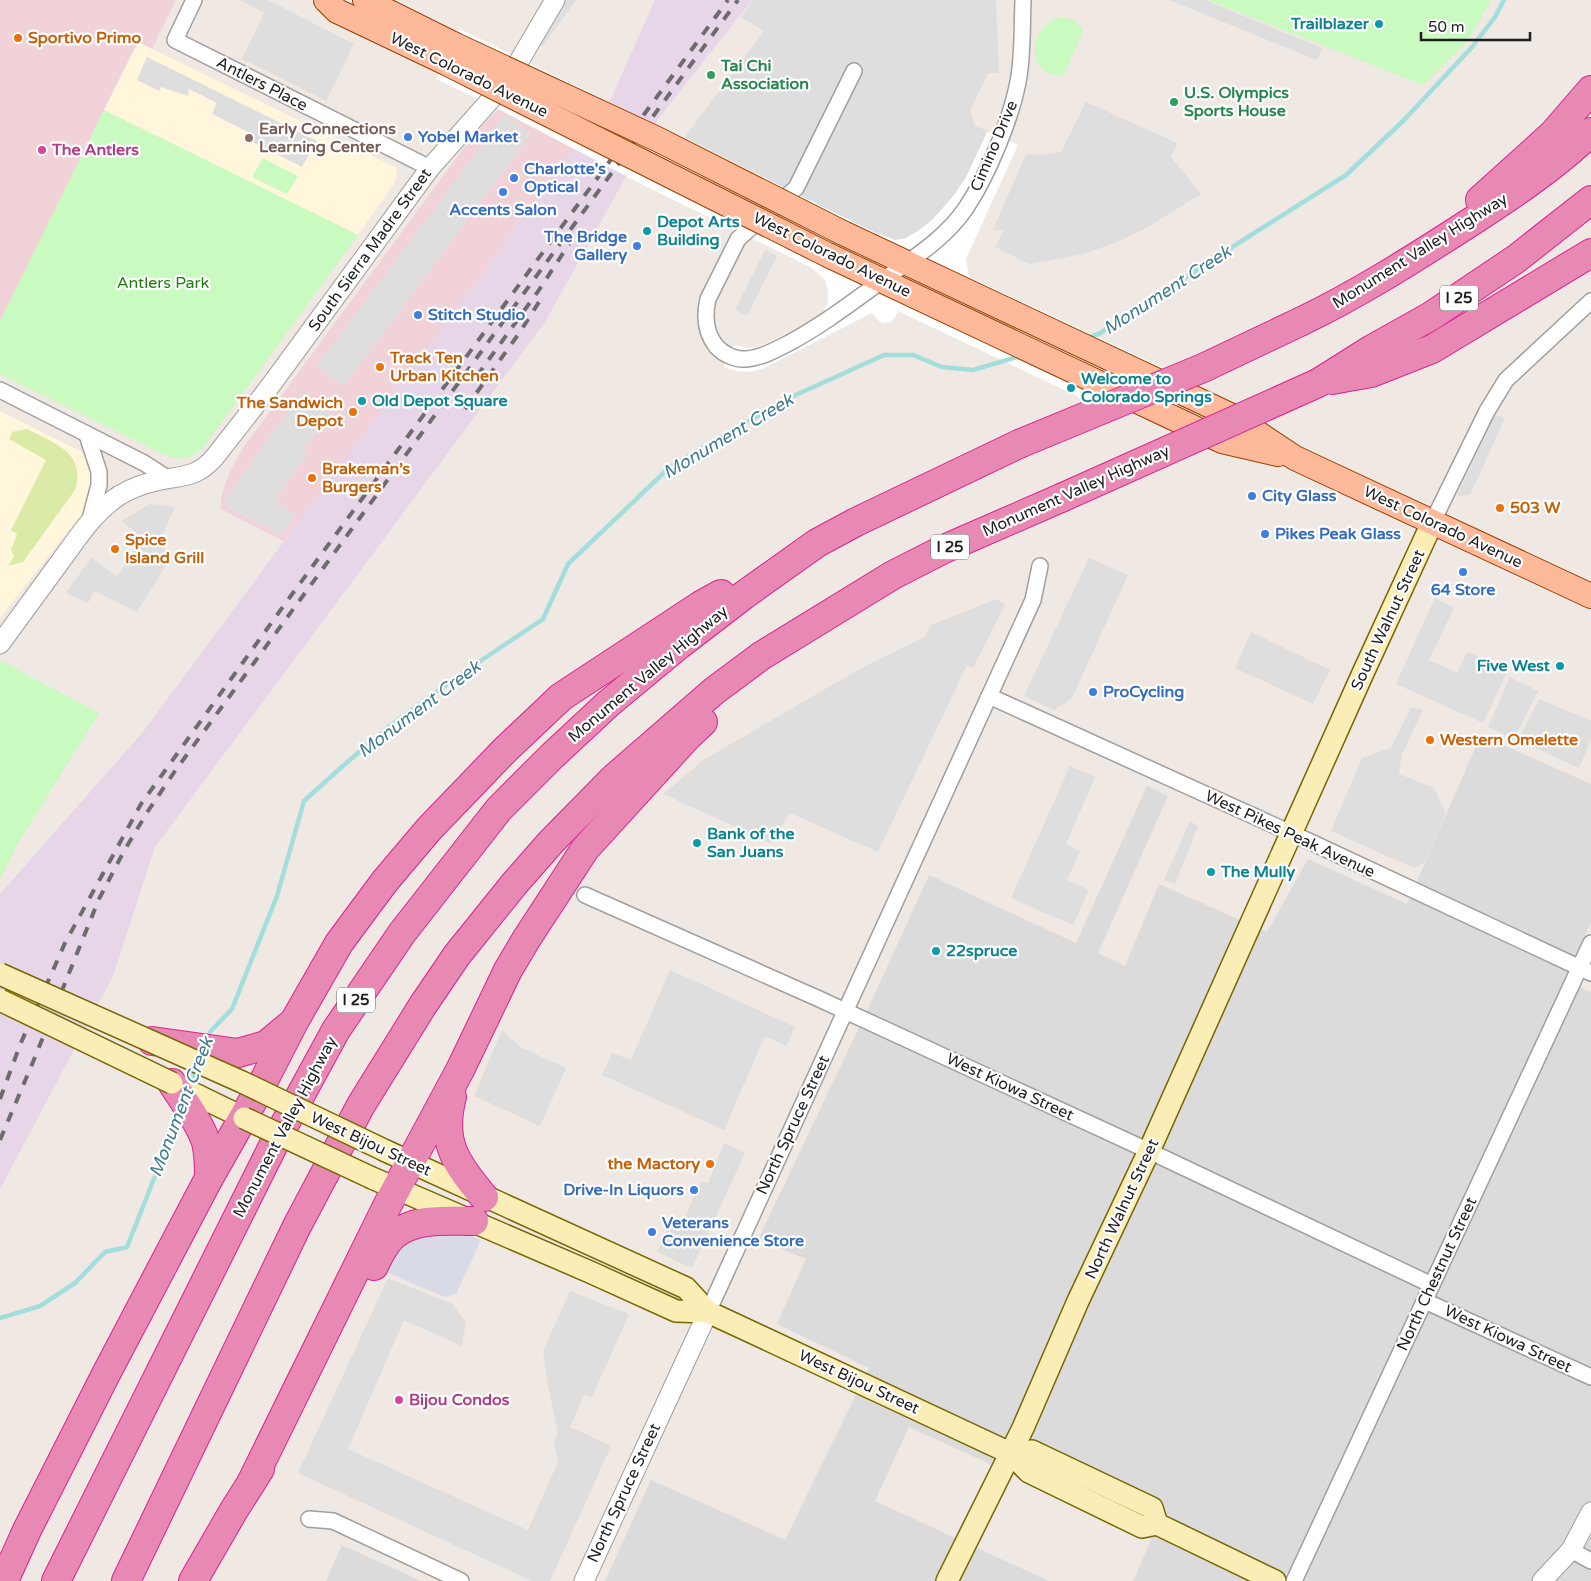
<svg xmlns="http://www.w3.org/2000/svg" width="1591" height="1581" font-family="'Varela Round',sans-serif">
  <rect width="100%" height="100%" fill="#efe8e3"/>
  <g fill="#dcdbdb">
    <polygon points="1481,735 1591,784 1591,922 1565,979 1591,992 1591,1581 1133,1581 1152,1538 909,1427 875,1501 1049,1581 605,1581 651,1480 785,1540 869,1368 777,1324 806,1259 758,1240 872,1000 929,875 1076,943 1147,786 1168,796 1098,953 1125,966 1159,884 1267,932 1308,859 1407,904"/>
    <polygon points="342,1545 421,1581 326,1581"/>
  </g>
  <g fill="#f0d2d8">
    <polygon points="0,0 176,0 152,49 138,42 0,321"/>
    <polygon points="499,109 574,149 304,518 283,541 221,509 221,498 225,485 231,469 245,445 474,134"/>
  </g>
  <polygon fill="#e7d5e8" points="655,0 752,0 658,119 545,322 155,847 113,976 0,1189 0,894 143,732 611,99"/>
  <g fill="#fff6dc">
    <polygon points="138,42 395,167 397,170 395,182 358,235 104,110"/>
    <polygon points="0,411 80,451 90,461 94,479 87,507 0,618"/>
  </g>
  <path fill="#daeba8" d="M27 429C53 443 87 452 75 490L23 562 8 566 14 556 11 550 17 534 11 530 46 460 9 439 12 432Z"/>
  <g fill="#c9fabf">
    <polygon points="1208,0 1491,0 1467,42 1423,85"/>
    <path d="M1058 18C1069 18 1079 20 1083 31L1064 75C1032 81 1021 33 1058 18Z"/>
    <path d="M104 110 358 235 202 449C187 458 182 462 165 455L0 374V321Z"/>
    <polygon points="263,158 298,176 287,194 252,177"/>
    <polygon points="1,661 99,713 18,843 0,879 0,663"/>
  </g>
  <g fill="#dedede">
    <polygon points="240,0 268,0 354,44 326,101 242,59 264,13"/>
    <polygon points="564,0 576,0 542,47 538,44"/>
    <polygon points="753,0 996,0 999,73 988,73 970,111 975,126 988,131 965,178 945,207 924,230 906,240 889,240 685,137 764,31 741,17"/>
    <polygon points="1169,0 1205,0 1322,48 1317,60"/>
    <polygon points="147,57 317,141 302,167 244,138 248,132 212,114 217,103 189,89 188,96 161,87 159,91 137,80"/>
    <polygon points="1086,102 1177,143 1171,157 1201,194 1146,228 1119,241 1084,254 1029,264 995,247 1004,230 993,230 1026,154 1042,155 1061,152"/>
    <polygon points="505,114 531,134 344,386 317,366"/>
    <polygon points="765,250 777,256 747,316 735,310"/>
    <polygon points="302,392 332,414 304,449 308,453 275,500 296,515 281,535 225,507 225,499"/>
    <polygon points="1495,415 1505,418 1470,495 1457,496"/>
    <polygon points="150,504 175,507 159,542 171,557 137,612 94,591 88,603 66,593 91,558 117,576 143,538 121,521"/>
    <polygon points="1089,558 1128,575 1072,698 1054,710 1024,696"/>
    <polygon points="1435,598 1454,608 1429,660 1457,673 1467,652 1508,670 1483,723 1396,684"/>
    <polygon points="996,599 1005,605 973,668 967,665 878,852 790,813 771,843 663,794 705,759 865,666 925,637 931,625"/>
    <polygon points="1251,632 1330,670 1313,704 1235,668"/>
    <polygon points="1510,677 1538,691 1514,739 1488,727"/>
    <polygon points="1539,699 1591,721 1591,740 1579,768 1518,740"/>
    <polygon points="1411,707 1423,710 1402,754 1399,774 1434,788 1446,813 1425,862 1414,868 1331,831 1362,758 1391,748"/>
    <polygon points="1070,766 1095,777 1066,844 1080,851 1067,880 1089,890 1073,925 1011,898"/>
    <polygon points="1190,821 1198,826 1175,884 1164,880"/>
    <polygon points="670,970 795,1027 786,1046 765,1036 724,1130 602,1075 612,1053 631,1060"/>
    <polygon points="502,1030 520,1047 566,1068 540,1126 474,1096"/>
    <polygon points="724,1143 745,1153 692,1268 657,1252 672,1217 683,1221 701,1181 708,1183"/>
    <polygon points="388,1278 452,1304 466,1322 462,1346 404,1320 348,1449 528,1530 558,1462 554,1442 558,1433 548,1386 543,1351 570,1291 629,1314 592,1397 584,1394 570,1427 611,1446 550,1581 532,1581 298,1473"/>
  </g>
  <polygon fill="#d8dbe5" points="452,1229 481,1240 456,1294 445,1297 381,1270 391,1251 422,1231"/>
  <polygon fill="#fff" points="460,29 874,232 895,240 906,238 918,231 933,219 956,193 966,178 987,132 1018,145 966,259 969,277 1170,371 1094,404 898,311 894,319 890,322 884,323 879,321 872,313 762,369 749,372 737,371 724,367 734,345 749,348 760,346 816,319 824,311 828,303 828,291 825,280 818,273 808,266 645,186 492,106 436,79"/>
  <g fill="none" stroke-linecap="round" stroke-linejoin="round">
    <g stroke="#a3dedc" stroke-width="4.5">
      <polyline points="1085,338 1099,334 1240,242 1346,175 1404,120 1472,47 1495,17 1504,0"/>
      <polyline points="207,1040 210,1032 232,1009 277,896 304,801 345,764 390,726 461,674 543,619 568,564 670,467 787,399 884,355 913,355 942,367 973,370 1020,356"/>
      <polyline points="190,1084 196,1068"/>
      <polyline points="0,1318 40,1306 75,1283 105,1252 127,1247 180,1113"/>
    </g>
    <defs>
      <g id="minor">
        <polyline points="194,0 175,40 430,168"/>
        <path d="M854 71 796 188 738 239 708 299C704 316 705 332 716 346 723 354 735 360 746 359 761 358 775 350 789 343 824 324 851 303 883 280 912 259 945 239 966 208 988 175 1013 115 1019 76 1023 51 1022 25 1023 0"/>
        <polyline points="0,390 144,463 169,479"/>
        <polyline points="87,435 99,472 99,485 89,523"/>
        <polyline points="1432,523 1487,411 1506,380 1591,301"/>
        <polyline points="989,696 1315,844 1591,973"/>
        <polyline points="585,895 817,998 1149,1151 1432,1285"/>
        <polyline points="1425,1301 1591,1377"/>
        <polyline points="708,1312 1033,600 1040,566"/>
        <polyline points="309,1519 333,1521 461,1581"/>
        <polyline points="1571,1550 1591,1561"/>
        <polyline points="1294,1581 1591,943"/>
      </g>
      <g id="tertiary">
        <path d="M0 644C19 618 38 592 57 566 76 541 93 512 120 495 132 488 143 484 156 481 181 475 195 479 214 458L268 389 430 168 508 80 555 0"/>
        <polyline points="584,1581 708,1312"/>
        <polyline points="1542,1581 1571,1550 1591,1512"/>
      </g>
      <g id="secondary">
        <polyline points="172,1083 244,1118"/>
        <polyline points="386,1151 686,1288 708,1312"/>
        <polyline points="372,1178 590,1272 676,1311 708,1312 734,1324 1010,1453 1029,1472 1142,1527 1157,1524 1275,1581"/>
        <polyline points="1010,1453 1032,1451 1152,1508 1157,1524"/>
        <polyline points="947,1581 1023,1428 1078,1301 1149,1151 1363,673 1432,523"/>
      </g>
      <g id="primary">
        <polyline points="326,0 337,11 444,62"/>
        <polyline points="365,0 453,44"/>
        <polyline points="841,232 1232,416 1295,458 1591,596"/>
        <polyline points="830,256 1222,441 1278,454"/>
      </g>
      <g id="motorway">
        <polyline points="1480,200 1553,134 1591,90"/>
        <path d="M1302 321C1358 294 1410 261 1463 227 1508 198 1552 169 1591 132"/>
        <polyline points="1332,380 1371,373 1432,349 1591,253"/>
        <polyline points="1318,383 1372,349 1431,316 1516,259 1591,200"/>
        <polyline points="152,1041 238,1053 266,1045 290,1025"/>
        <path d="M172 1083C184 1102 199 1121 206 1142 209 1154 209 1166 209 1178"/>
        <path d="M452 1097C440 1142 456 1164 484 1197"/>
        <path d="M374 1266C379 1255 384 1244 393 1236 415 1217 447 1221 474 1221"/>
        <polyline points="251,1483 388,1204 460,1070 508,970 527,938 585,849 688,736 703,722"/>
        <polyline points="4,1581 27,1530 106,1374 209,1178 259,1090 295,1020 339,943 385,881 429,829 505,750 561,697 701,605 721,594"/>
        <polyline points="56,1581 276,1140 336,1030 402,933 499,809 552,756 609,703 679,645 744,595 817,543 856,522 1019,444"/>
        <polyline points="126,1581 297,1226 361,1105 423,1005 457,955 515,883 551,842 614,778 714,691 761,656 893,575 944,549 1061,498"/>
        <polyline points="193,1581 234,1510 260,1469"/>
      </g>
    </defs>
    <use href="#minor" stroke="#9f9f9f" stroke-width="18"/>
    <use href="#tertiary" stroke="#9f9f9f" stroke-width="21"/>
    <use href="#secondary" stroke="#776602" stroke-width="24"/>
    <use href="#primary" stroke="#973f00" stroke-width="26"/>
    <use href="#motorway" stroke="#dd2091" stroke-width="30"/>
    <use href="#minor" stroke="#fff" stroke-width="15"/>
    <use href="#tertiary" stroke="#fff" stroke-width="19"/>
    <use href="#secondary" stroke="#fbedb6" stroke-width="21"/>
    <use href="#primary" stroke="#feb99a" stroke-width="24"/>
    <use href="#motorway" stroke="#e889b3" stroke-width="28"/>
    <g stroke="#6c6c6c" stroke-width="4" stroke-dasharray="10 10" stroke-linecap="butt">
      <polyline points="477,376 539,290 571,241"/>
      <polyline points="465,409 520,332 544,294"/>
      <polyline points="0,1099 20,1045 65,943 141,804 290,597 728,0"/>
      <polyline points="0,1140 33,1062 99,899 124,851 148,811 175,771 738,0"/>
    </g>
    <defs>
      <g id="secondary-bridge">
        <polyline points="0,974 242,1082 386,1151"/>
        <polyline points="0,1000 172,1083"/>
        <polyline points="244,1118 372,1178"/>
      </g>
      <g id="primary-bridge">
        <polyline points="453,44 657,139 841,232"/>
        <polyline points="444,62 830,256"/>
      </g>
      <g id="motorway-bridge">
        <polyline points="1019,444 1203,368 1302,321"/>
        <polyline points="1061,498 1318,383"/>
      </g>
    </defs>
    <use href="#secondary-bridge" stroke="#776602" stroke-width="24" stroke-linecap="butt"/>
    <use href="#primary-bridge" stroke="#973f00" stroke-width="26" stroke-linecap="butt"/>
    <use href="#motorway-bridge" stroke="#dd2091" stroke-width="30" stroke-linecap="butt"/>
    <use href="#secondary-bridge" stroke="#fbedb6" stroke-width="21"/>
    <use href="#primary-bridge" stroke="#feb99a" stroke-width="24"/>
    <use href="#motorway-bridge" stroke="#e889b3" stroke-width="28"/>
  </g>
  <g fill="#0f9aa8" stroke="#fff" stroke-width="2">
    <circle cx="1379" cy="24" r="5"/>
    <circle cx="647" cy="231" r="5"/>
    <circle cx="1071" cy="388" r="5"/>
    <circle cx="362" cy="401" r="5"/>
    <circle cx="1560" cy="666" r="5"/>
    <circle cx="697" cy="843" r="5"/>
    <circle cx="1211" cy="872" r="5"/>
    <circle cx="936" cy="951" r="5"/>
  </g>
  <g fill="#e8710a" stroke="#fff" stroke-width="2">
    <circle cx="18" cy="38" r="5"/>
    <circle cx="380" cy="367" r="5"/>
    <circle cx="353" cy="412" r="5"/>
    <circle cx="312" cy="478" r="5"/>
    <circle cx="1500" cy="508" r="5"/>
    <circle cx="115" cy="549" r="5"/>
    <circle cx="1430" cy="740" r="5"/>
    <circle cx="710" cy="1164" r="5"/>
  </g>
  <g fill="#2e9e5b" stroke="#fff" stroke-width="2">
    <circle cx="711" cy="75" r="5"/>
    <circle cx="1174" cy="102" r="5"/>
  </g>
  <g fill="#3f7fe0" stroke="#fff" stroke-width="2">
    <circle cx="408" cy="137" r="5"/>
    <circle cx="514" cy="178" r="5"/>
    <circle cx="503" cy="192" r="5"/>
    <circle cx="637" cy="246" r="5"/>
    <circle cx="418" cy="315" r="5"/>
    <circle cx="1252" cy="496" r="5"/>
    <circle cx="1265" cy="534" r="5"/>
    <circle cx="1463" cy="572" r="5"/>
    <circle cx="1093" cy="692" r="5"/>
    <circle cx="694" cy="1190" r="5"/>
    <circle cx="652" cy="1232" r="5"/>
  </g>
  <circle fill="#8d6e63" stroke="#fff" stroke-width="2" cx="249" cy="138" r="5"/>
  <g fill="#d1479c" stroke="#fff" stroke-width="2">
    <circle cx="42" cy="150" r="5"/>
    <circle cx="399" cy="1400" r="5"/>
  </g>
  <g text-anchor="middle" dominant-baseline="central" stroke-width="4.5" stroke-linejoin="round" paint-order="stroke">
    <g fill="#fff" stroke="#626262" stroke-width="1">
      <rect x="1440" y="285.5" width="38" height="25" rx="4"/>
      <rect x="931" y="534.5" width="38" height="25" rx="4"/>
      <rect x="337" y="987.5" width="38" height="25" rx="4"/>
    </g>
    <g font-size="15" font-weight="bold" fill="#1e1e1e">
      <text x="1459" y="298">I 25</text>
      <text x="950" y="547">I 25</text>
      <text x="356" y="1000">I 25</text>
    </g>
    <g font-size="16" font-weight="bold" fill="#0d838f" stroke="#fff" text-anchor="start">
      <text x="1369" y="24" text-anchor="end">Trailblazer</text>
      <text x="657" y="222">Depot Arts<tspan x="657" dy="18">Building</tspan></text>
      <text x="1081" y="379">Welcome to<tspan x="1081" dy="18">Colorado Springs</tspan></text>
      <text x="372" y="401">Old Depot Square</text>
      <text x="1550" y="666" text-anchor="end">Five West</text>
      <text x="707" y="834">Bank of the<tspan x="707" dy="18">San Juans</tspan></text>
      <text x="1221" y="872">The Mully</text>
      <text x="946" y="951">22spruce</text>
    </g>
    <g font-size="16" font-weight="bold" fill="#c56008" stroke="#fff" text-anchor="start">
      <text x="28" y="38">Sportivo Primo</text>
      <text x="390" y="358">Track Ten<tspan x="390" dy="18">Urban Kitchen</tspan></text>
      <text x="343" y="403" text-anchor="end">The Sandwich<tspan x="343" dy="18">Depot</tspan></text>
      <text x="322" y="469">Brakeman’s<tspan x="322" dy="18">Burgers</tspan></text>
      <text x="1510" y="508">503 W</text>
      <text x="125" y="540">Spice<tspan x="125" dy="18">Island Grill</tspan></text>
      <text x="1440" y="740">Western Omelette</text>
      <text x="700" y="1164" text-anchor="end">the Mactory</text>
    </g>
    <g font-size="16" font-weight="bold" fill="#27864d" stroke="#fff" text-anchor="start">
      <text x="721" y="66">Tai Chi<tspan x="721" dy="18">Association</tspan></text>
      <text x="1184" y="93">U.S. Olympics<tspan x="1184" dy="18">Sports House</tspan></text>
    </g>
    <g font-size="16" fill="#1e1e1e" stroke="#fff">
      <text transform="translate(469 75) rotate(26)">West Colorado Avenue</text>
      <text transform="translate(262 84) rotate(27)">Antlers Place</text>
      <text transform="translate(994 146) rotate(-67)">Cimino Drive</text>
      <text transform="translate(370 250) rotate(-54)">South Sierra Madre Street</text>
      <text transform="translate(1420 251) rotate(-32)">Monument Valley Highway</text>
      <text transform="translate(832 255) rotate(26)">West Colorado Avenue</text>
      <text transform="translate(1076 491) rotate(-24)">Monument Valley Highway</text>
      <text transform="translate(1443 527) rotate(25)">West Colorado Avenue</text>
      <text transform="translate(1388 620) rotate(-65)">South Walnut Street</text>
      <text transform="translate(648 674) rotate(-40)">Monument Valley Highway</text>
      <text transform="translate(1290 834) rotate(25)">West Pikes Peak Avenue</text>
      <text transform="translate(1010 1087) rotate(25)">West Kiowa Street</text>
      <text transform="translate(793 1125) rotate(-65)">North Spruce Street</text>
      <text transform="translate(285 1127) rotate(-62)">Monument Valley Highway</text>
      <text transform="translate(371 1144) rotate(25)">West Bijou Street</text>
      <text transform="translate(1122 1209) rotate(-65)">North Walnut Street</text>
      <text transform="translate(1437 1274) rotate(-65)">North Chestnut Street</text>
      <text transform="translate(1508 1339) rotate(25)">West Kiowa Street</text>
      <text transform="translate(859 1382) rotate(25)">West Bijou Street</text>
      <text transform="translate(624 1493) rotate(-65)">North Spruce Street</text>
    </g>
    <g font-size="16" font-weight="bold" fill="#785e54" stroke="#fff" text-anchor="start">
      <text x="259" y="129">Early Connections<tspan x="259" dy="18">Learning Center</tspan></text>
    </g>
    <g font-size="16" font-weight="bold" fill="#366cbe" stroke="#fff" text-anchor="start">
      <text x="418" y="137">Yobel Market</text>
      <text x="524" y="169">Charlotte's<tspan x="524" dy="18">Optical</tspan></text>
      <text x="503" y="210" text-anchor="middle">Accents Salon</text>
      <text x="627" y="237" text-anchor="end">The Bridge<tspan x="627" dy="18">Gallery</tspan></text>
      <text x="428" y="315">Stitch Studio</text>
      <text x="1262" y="496">City Glass</text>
      <text x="1275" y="534">Pikes Peak Glass</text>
      <text x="1463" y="590" text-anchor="middle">64 Store</text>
      <text x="1103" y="692">ProCycling</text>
      <text x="684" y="1190" text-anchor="end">Drive-In Liquors</text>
      <text x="662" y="1223">Veterans<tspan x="662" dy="18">Convenience Store</tspan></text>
    </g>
    <g font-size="16" font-weight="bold" fill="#b23c85" stroke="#fff" text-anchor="start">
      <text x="52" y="150">The Antlers</text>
      <text x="409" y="1400">Bijou Condos</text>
    </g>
    <g font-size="16" fill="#1d7e09" stroke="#fff">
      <text x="163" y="283">Antlers Park</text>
    </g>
    <g font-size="18" font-style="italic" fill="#3d7b8f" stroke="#fff">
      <text transform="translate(1167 290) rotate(-33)">Monument Creek</text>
      <text transform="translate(728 436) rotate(-31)">Monument Creek</text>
      <text transform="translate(419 709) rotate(-37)">Monument Creek</text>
      <text transform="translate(181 1107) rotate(-69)">Monument Creek</text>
    </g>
  </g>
  <path d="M1421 32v8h109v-8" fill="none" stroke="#1e1e1e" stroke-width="2.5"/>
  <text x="1428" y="32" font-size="15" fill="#1e1e1e" stroke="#ffffff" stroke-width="4" paint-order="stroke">50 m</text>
</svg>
